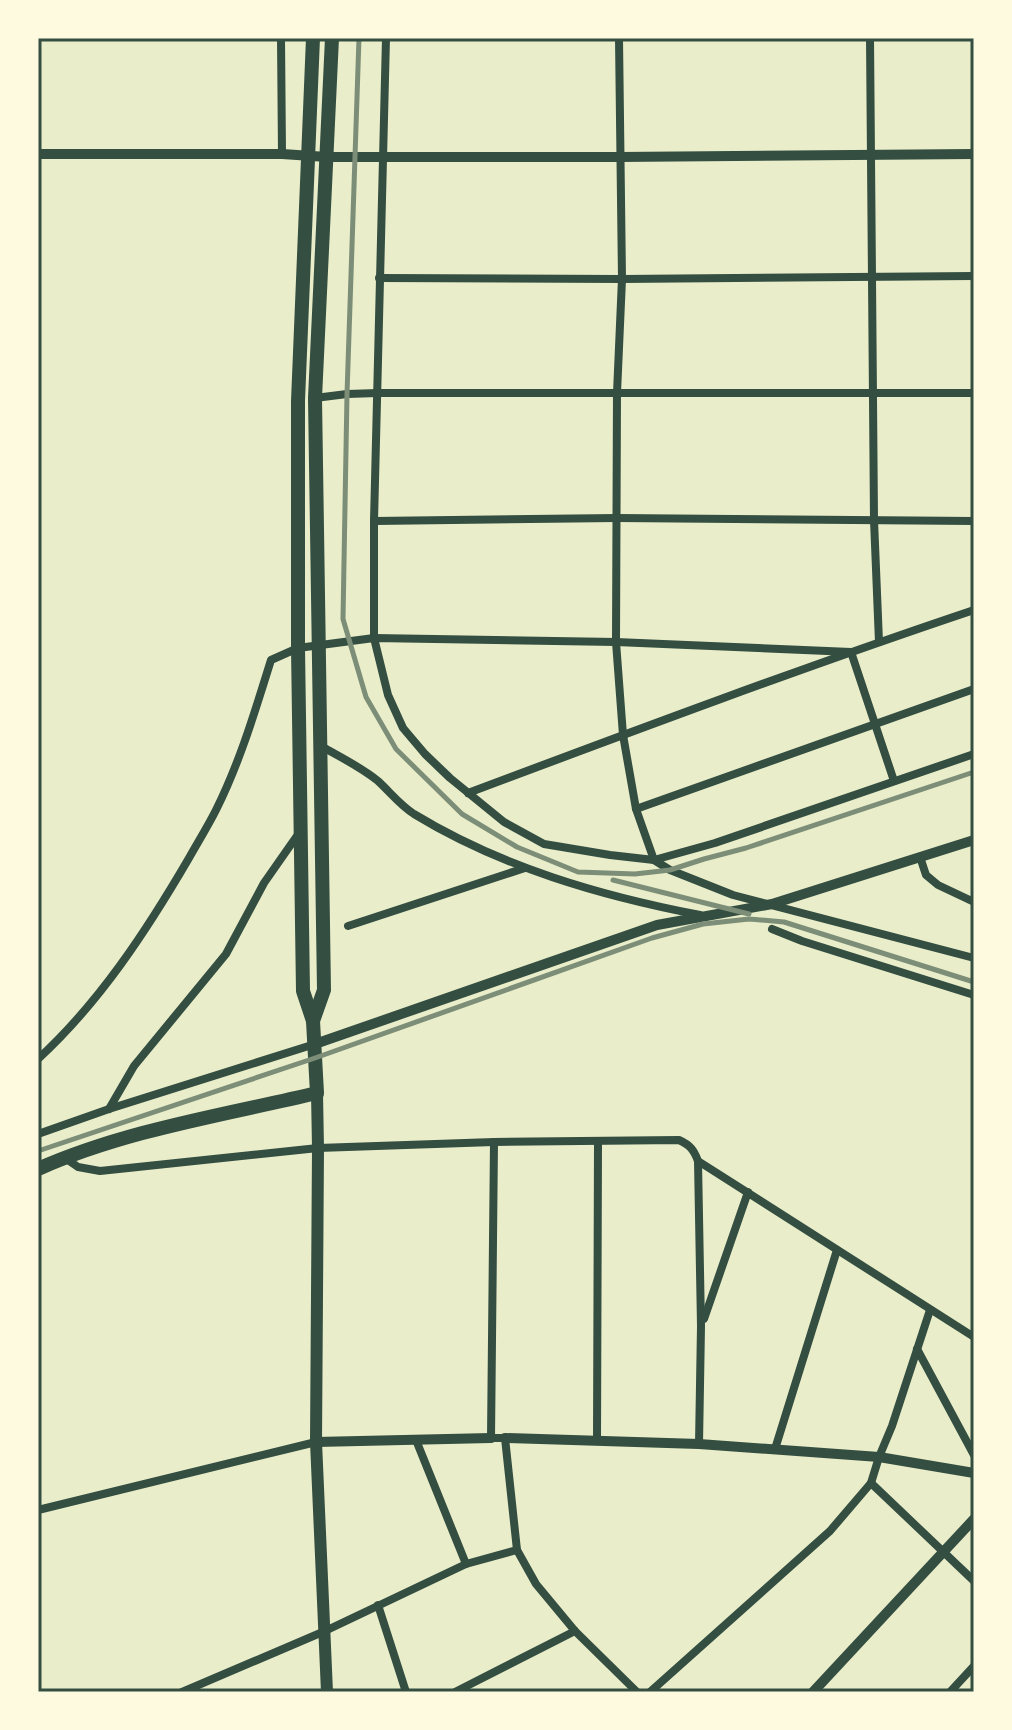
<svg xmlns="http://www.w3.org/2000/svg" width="1012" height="1730" font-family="'Sofia Sans Condensed',sans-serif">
  <rect width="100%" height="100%" fill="#e9edc9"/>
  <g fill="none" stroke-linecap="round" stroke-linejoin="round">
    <g stroke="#344e41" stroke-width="8">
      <polyline points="281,38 282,154"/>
      <polyline points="386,38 374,521 374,638 388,695 403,728 425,754 450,778 504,822 544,844 610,855 654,860 715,843 974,754"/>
      <polyline points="619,38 622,279 617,393 616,642 623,735 636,809 654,860 670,870 733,895 974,958"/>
      <polyline points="870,38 874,520 879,642"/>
      <polyline points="379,278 622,279 974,276"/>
      <polyline points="315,398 347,394 378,393 974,393"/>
      <polyline points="374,521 617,518 974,521"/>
      <polyline points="851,652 894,781"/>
      <path d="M321 746C340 757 361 767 378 781 390 792 400 805 414 814 501 867 601 896 700 915"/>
      <path d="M468 793C636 730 804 667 974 610"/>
      <polyline points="636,809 974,689"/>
      <polyline points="920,857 926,875 938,885 974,902"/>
      <polyline points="348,926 525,868"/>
      <polyline points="772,929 802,941 974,995"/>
      <path d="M38 1059C100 1002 147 930 189 858 198 842 208 826 216 810 240 762 255 711 271 660L298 648 374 638 616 642 851 652"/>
      <polyline points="109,1109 134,1066 226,954 264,883 299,833"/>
      <polyline points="38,1134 109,1109 315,1044"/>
      <polyline points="494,1142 491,1438 505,1438 517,1550 536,1584 575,1631 637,1692"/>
      <path d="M65 1158 78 1167 100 1171 318 1148 494 1142 679 1140C690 1145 694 1150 698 1161L701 1326 699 1444"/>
      <polyline points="698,1161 974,1337"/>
      <polyline points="704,1319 748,1192"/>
      <polyline points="917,1349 974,1455"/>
      <polyline points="416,1440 466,1564"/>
      <polyline points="597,1440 598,1142"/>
      <polyline points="775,1449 837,1250"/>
      <polyline points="871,1483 974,1581"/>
      <polyline points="38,1510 316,1442"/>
      <polyline points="378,1605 406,1692"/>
      <polyline points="182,1692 325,1631 466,1564 517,1550"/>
      <polyline points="455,1692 575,1631"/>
      <polyline points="650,1692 830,1531 871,1483 879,1457 892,1426 930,1310"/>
      <polyline points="950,1692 974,1666"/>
    </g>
    <g stroke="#344e41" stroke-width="10">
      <polyline points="38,154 282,154 327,157 619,157 974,154"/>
      <polyline points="315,1044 657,925 772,904 974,840"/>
      <polyline points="505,1438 699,1444 879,1457 974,1473"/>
      <polyline points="316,1442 491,1438"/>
      <polyline points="813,1692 974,1519"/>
    </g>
    <polyline stroke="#344e41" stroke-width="12" points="317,1093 318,1148 316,1442 327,1692"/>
    <g stroke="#344e41" stroke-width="14">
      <polyline points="313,1021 324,990 315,398 332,38"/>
      <path d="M38 1169C126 1130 224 1115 317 1093L313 1021 303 991 298 648V401L313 38"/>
    </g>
    <g stroke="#7c8e77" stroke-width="5">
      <polyline points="359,38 347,394 343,619 366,697 396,749 462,814 517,847 578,872 635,874 670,870 704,859 746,848 974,772"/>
      <polyline points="613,880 749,914"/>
      <polyline points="38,1151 315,1058 652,938 703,924 749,919 784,922 974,982"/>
    </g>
  </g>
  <rect width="1012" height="1730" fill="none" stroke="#fefae0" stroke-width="80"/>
  <rect x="40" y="40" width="932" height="1650" fill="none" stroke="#344e41" stroke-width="3"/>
</svg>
